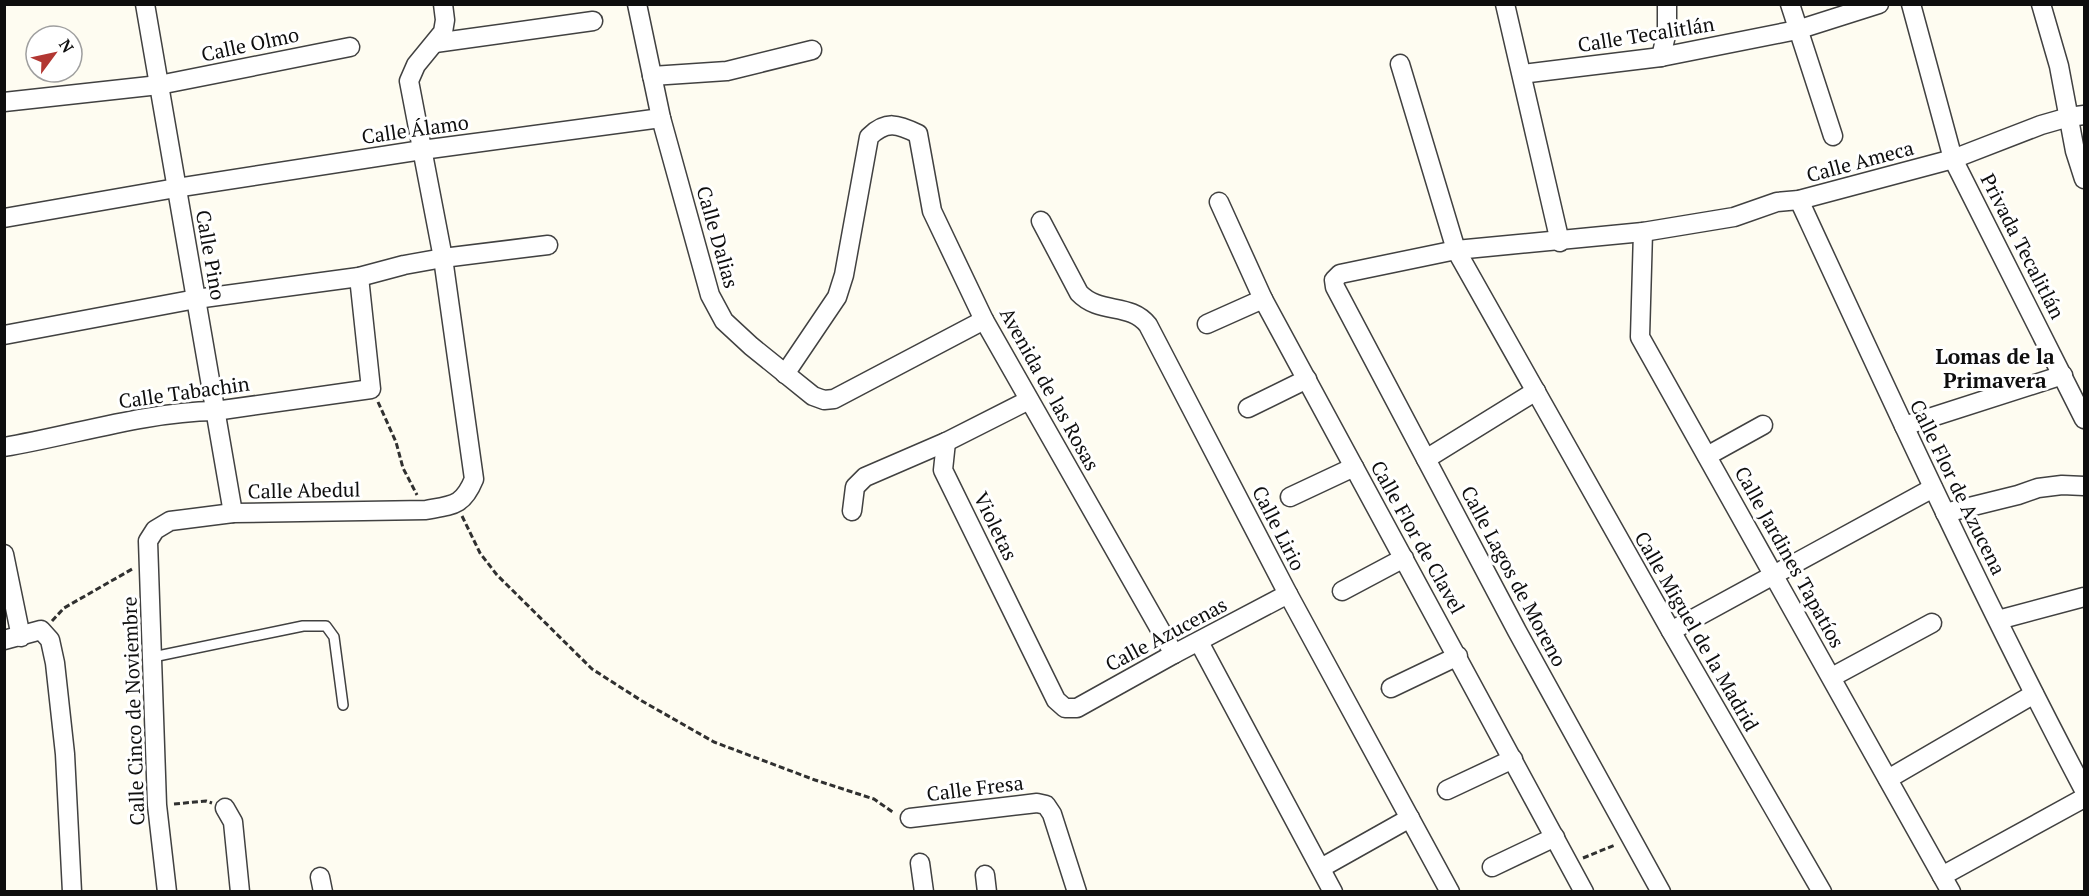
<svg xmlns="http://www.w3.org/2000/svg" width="2089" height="896" font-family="'PT Serif',serif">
  <rect width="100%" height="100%" fill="#fefcf1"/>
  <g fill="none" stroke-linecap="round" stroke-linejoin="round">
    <defs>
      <polyline id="lane" points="153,657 303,626 326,626 334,637 343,705"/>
      <g id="street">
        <polyline points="145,4 233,513"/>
        <polyline points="637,4 661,118 710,295 724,321 751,346 813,396 824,400 834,399 984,320"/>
        <polyline points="1505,4 1560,242"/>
        <polyline points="1790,4 1833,136"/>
        <polyline points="1911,4 1953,159 2084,419"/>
        <polyline points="2041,4 2059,66 2075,151 2084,179"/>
        <polyline points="435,43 593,21"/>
        <polyline points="1661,57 1667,31 1667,4"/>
        <polyline points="1400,64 1456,250 1671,631 1822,892"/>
        <polyline points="1522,74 1661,57 1797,30 1879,4"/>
        <polyline points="652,76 727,71 812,50"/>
        <polyline points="4,102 159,85 350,47"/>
        <path d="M1799 200C1891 399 1982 597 2084 790"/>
        <polyline points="1219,202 1263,299 1584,892"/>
        <polyline points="4,218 176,188 422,150 661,118"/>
        <path d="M1041 221 1079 293C1100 315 1130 302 1148 325L1288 594 1450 892"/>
        <polyline points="1643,232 1640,337 1951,892"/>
        <polyline points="1207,324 1263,299"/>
        <polyline points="4,335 196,299 359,277 404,265 443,258 548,245"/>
        <path d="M785 374 837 297 844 275 869 137C886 120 898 124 918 134L932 211 984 320 1174 654"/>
        <polyline points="1248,408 1307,379"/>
        <polyline points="1904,426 2063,375"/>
        <polyline points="946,442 943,470 1056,700 1065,708 1077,708 1174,654 1288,594"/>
        <path d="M4 447C75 435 144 412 215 411L371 389 359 277"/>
        <polyline points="1707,456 1763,425"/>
        <polyline points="1426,459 1536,391"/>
        <polyline points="1290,497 1354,467"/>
        <polyline points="852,511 855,487 865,477 946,442 1029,400"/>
        <polyline points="1945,513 2018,495 2038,488 2062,485 2084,486"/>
        <polyline points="4,554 21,637"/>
        <polyline points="1342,591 1404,558"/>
        <polyline points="1998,620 2084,597"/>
        <polyline points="1671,631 1933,488"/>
        <polyline points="4,640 41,630 50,640 55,663 65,754 72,892"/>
        <polyline points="1199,642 1333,892"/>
        <polyline points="1832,677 1932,623"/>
        <polyline points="1391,688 1458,656"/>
        <polyline points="1888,779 2034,694"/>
        <polyline points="1447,790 1513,759"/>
        <polyline points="225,808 233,822 240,892"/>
        <polyline points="910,818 1037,803 1046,805 1052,814 1077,892"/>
        <polyline points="920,863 924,892"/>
        <polyline points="1492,867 1555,837"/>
        <polyline points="1321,868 1410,818"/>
        <polyline points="985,875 987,892"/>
        <polyline points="1942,876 2084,798"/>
        <polyline points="320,877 323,892"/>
        <path d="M167 892 157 805 148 541 155 530 170 521 233 513 426 510C453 505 463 506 474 479L443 258 409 81 416 65 443 32 445 20 443 4"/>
        <polyline points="1661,892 1517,631 1335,287 1334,280 1340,274 1456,250 1643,232 1734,217 1777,202 1799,200 1953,159 2041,125 2069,117 2084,115"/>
      </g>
    </defs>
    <use href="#lane" stroke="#414141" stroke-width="12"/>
    <use href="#street" stroke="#414141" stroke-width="21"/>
    <g stroke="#303030" stroke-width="3" stroke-dasharray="6 3" stroke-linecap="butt">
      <polyline points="378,402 396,442 403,468 417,495"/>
      <polyline points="462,516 480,553 497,575 592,669 642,701 714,742 815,780 874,799 894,813"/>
      <polyline points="52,621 64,608 134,568"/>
      <polyline points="174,804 206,801 212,803"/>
      <polyline points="1583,858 1615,845"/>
    </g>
    <use href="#lane" stroke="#fff" stroke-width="9"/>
    <use href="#street" stroke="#fff" stroke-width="18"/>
  </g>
  <g text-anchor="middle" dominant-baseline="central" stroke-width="6" stroke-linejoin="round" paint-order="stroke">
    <g font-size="20" fill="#0e0e0e" stroke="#fff">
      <text transform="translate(1646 34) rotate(-9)">Calle Tecalitlán</text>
      <text transform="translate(250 44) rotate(-12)">Calle Olmo</text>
      <text transform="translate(415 129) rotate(-8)">Calle Álamo</text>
      <text transform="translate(1860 161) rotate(-15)">Calle Ameca</text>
      <text transform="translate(718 237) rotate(74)">Calle Dalias</text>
      <text transform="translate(2023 246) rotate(63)">Privada Tecalitlán</text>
      <text transform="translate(211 255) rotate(80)">Calle Pino</text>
      <text transform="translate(1050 389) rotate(61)">Avenida de las Rosas</text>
      <text transform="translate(184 392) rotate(-8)">Calle Tabachin</text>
      <text transform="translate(1958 487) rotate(64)">Calle Flor de Azucena</text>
      <text transform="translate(304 490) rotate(-1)">Calle Abedul</text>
      <text transform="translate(996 526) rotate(64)">Violetas</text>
      <text transform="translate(1279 528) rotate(63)">Calle Lirio</text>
      <text transform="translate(1418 537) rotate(61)">Calle Flor de Clavel</text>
      <text transform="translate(1790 557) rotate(61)">Calle Jardines Tapatíos</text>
      <text transform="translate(1514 576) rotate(62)">Calle Lagos de Moreno</text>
      <text transform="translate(1697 631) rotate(60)">Calle Miguel de la Madrid</text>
      <text transform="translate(1166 634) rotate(-28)">Calle Azucenas</text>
      <text transform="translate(133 711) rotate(-92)">Calle Cinco de Noviembre</text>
      <text transform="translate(975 788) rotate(-7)">Calle Fresa</text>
    </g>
    <g font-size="21" font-weight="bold" fill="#0e0e0e" stroke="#fff">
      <text x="1995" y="356">Lomas de la<tspan x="1995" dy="24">Primavera</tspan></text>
    </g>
  </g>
  <rect width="2089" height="896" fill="none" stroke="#0e0e0e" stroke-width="12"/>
  <g transform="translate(54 54) rotate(57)"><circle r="28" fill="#ffffff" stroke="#9f9f9f" stroke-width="1.5"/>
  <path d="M0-4.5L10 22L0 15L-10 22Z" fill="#b23732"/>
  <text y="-9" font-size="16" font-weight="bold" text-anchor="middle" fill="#0e0e0e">N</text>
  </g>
</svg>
